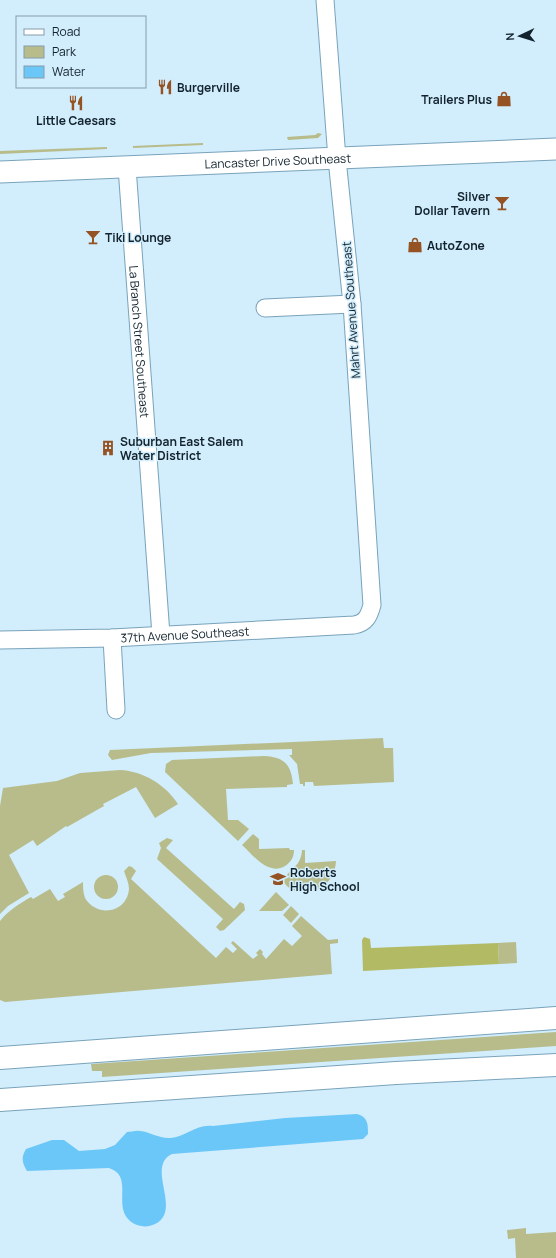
<svg xmlns="http://www.w3.org/2000/svg" width="556" height="1258" font-family="Manrope,sans-serif">
  <rect width="100%" height="100%" fill="#d2edfc"/>
  <g fill="#b7bc8a">
    <polygon points="318,133 322,134 318,138 288,140 287,137 315,135"/>
    <polygon points="203,143 203,145 133,148 133,146"/>
    <polygon points="107,147 107,149 0,154 0,151"/>
    <polygon points="383,738 384,748 393,748 394,782 314,786 313,782 305,782 305,786 303,786 303,784 300,784 297,764 289,755 292,755 292,749 151,753 112,760 108,755 110,750"/>
    <path d="M264 756C284 757 291 764 293 784L287 785V787L226 789 228 820H238L249 829 238 841 165 772 166 764 172 760Z"/>
    <path d="M120 770C143 771 166 785 178 804L155 818 136 787 103 804 104 806 67 827 66 826 37 846 33 840 9 855 29 893 8 906 0 914V806L3 788 57 781 80 773Z"/>
    <path d="M253 834 259 839V849L289 848 290 850H294C294 857 291 862 285 866 268 876 253 855 242 845Z"/>
    <polygon points="167,838 173,840 166,848 234,909 240,902 244,904 245,910 224,930 220,931 216,927 223,919 157,859 161,848 159,843"/>
    <path d="M302 850H305V863L336 861C335 883 314 899 293 890 289 888 286 886 284 882 287 868 301 869 302 850Z"/>
    <path d="M129 866 132 867 136 871 131 879 216 958 226 947 233 953 237 949 231 943 233 941 253 959 258 955 256 953 260 949 263 952 262 954 266 959 284 939 292 946 302 936 292 926 301 916 328 940 338 939V943L330 944 332 974 5 1002 0 1000V921C9 910 19 904 31 897L33 899 50 889 58 901 65 897 63 894 83 882C83 887 83 893 85 898 97 918 127 913 129 889 129 883 126 877 124 871Z"/>
    <circle cx="106" cy="887" r="12"/>
    <polygon points="276,892 289,905 282,911 259,911"/>
    <polygon points="291,906 299,914 291,923 283,915"/>
    <polygon points="516,942 517,963 499,964 498,943"/>
    <polygon points="556,1032 556,1046 102,1077 102,1071 92,1071 91,1064"/>
    <polygon points="526,1228 526,1234 556,1232 556,1258 514,1258 516,1258 515,1238 508,1239 507,1230"/>
  </g>
  <polygon fill="#b3ba64" points="364,937 370,939 371,948 498,943 499,964 363,971 362,940"/>
  <path fill="#6bc7f7" d="M357 1114C368 1117 368 1124 368 1134L363 1139 172 1154C145 1167 183 1210 155 1224 149 1227 143 1227 137 1225 107 1212 137 1177 109 1168L27 1171C22 1163 21 1157 26 1149L52 1140H64L79 1151 105 1149 115 1145 127 1132C131 1132 136 1130 140 1131 151 1132 159 1139 171 1138 188 1136 195 1124 213 1126L285 1118Z"/>
  <g fill="none" stroke-linecap="round" stroke-linejoin="round">
    <defs>
      <g id="minor">
        <path id="s1" d="M127 167 161 635"/>
        <polyline points="265,308 352,304"/>
        <polyline points="112,638 116,710"/>
        <path id="s2" d="M0 640 112 638 354 625C366 623 369 616 372 605L352 304 337 159 325 0"/>
      </g>
      <g id="major">
        <path id="s3" d="M0 172 556 149"/>
      </g>
      <g id="highway">
        <polyline points="0,1058 556,1018"/>
        <polyline points="0,1100 396,1073 556,1065"/>
      </g>
    </defs>
    <use href="#minor" stroke="#79a3bb" stroke-width="19"/>
    <use href="#major" stroke="#79a3bb" stroke-width="23"/>
    <use href="#highway" stroke="#79a3bb" stroke-width="24"/>
    <use href="#minor" stroke="#fff" stroke-width="17"/>
    <use href="#major" stroke="#fff" stroke-width="21"/>
    <use href="#highway" stroke="#fff" stroke-width="22"/>
  </g>
  <defs>
    <symbol id="restaurant-bare" viewBox="-9 -9 18 18"><path d="M-5-6h1v4h1v-4h1v4h1v-4h1v5L-1.5 .5V6h-2V.5L-5-1ZM5-6V6H3V1.5H1.5Q1.5-4 5-6Z" fill="#955222" stroke="#d2edfc" stroke-width="2.5" paint-order="stroke"/></symbol>
    <symbol id="shop-bare" viewBox="-9 -9 18 18"><path d="M-5-2.5h2.3a2.7 3.5 0 0 1 5.4 0H5L5.5 6h-11ZM-1.5-2.5h3a1.5 2.3 0 0 0-3 0Z" fill="#955222" stroke="#d2edfc" stroke-width="2.5" paint-order="stroke"/></symbol>
    <symbol id="bar-bare" viewBox="-9 -9 18 18"><path d="M-6-5H6L.8 .8V4.5H3.5V6h-7V4.5H-.8V.8Z" fill="#955222" stroke="#d2edfc" stroke-width="2.5" paint-order="stroke"/></symbol>
    <symbol id="building-bare" viewBox="-9 -9 18 18"><path d="M-4-6H4V6H1V3H-1V6H-4ZM-2.5-4.3h1.7v1.8h-1.7ZM.8-4.3h1.7v1.8H.8ZM-2.5-1h1.7V.8h-1.7ZM.8-1h1.7V.8H.8Z" fill="#955222" stroke="#d2edfc" stroke-width="2.5" paint-order="stroke"/></symbol>
    <symbol id="school-bare" viewBox="-9 -9 18 18"><path d="M0-5L7-2L0 1L-7-2ZM-4 1L0 2.5L4 1V4Q0 6-4 4Z" fill="#955222" stroke="#d2edfc" stroke-width="2.5" paint-order="stroke"/></symbol>
  </defs>
  <g fill-rule="evenodd">
    <use href="#restaurant-bare" x="154" y="76" width="22" height="22"/>
    <use href="#shop-bare" x="493" y="88" width="22" height="22"/>
    <use href="#restaurant-bare" x="65" y="92" width="22" height="22"/>
    <use href="#bar-bare" x="491" y="192" width="22" height="22"/>
    <use href="#bar-bare" x="82" y="226" width="22" height="22"/>
    <use href="#shop-bare" x="404" y="234" width="22" height="22"/>
    <use href="#building-bare" x="97" y="437" width="22" height="22"/>
    <use href="#school-bare" x="267" y="868" width="22" height="22"/>
  </g>
  <g text-anchor="middle" dominant-baseline="central" stroke-width="3" stroke-linejoin="round" paint-order="stroke">
    <g font-size="12" font-weight="bold" fill="#12232d" stroke="#d2edfc" text-anchor="start">
      <text x="177" y="87">Burgerville</text>
      <text x="492" y="99" text-anchor="end">Trailers Plus</text>
      <text x="76" y="120" text-anchor="middle">Little Caesars</text>
      <text x="490" y="196" text-anchor="end">Silver<tspan x="490" dy="14">Dollar Tavern</tspan></text>
      <text x="105" y="237">Tiki Lounge</text>
      <text x="427" y="245">AutoZone</text>
      <text x="120" y="441">Suburban East Salem<tspan x="120" dy="14">Water District</tspan></text>
      <text x="290" y="872">Roberts<tspan x="290" dy="14">High School</tspan></text>
    </g>
    <g font-size="12" fill="#12232d" stroke="#d2edfc">
      <text stroke="none"><textPath href="#s3" startOffset="278">Lancaster Drive Southeast</textPath></text>
      <text transform="translate(351 310) rotate(-94)">Mahrt Avenue Southeast</text>
      <text stroke="none"><textPath href="#s1" startOffset="175">La Branch Street Southeast</textPath></text>
      <text stroke="none"><textPath href="#s2" startOffset="185">37th Avenue Southeast</textPath></text>
    </g>
  </g>
  <rect x="16" y="16" width="130" height="72" fill="#d2edfc" stroke="#859ca9"/>
  <rect x="24" y="29" width="20" height="6" fill="#ffffff" stroke="#859ca9"/>
  <text x="52" y="36" font-size="12" fill="#12232d">Road</text>
  <rect x="24" y="46" width="20" height="12" fill="#b7bc8a" stroke="#859ca9"/>
  <text x="52" y="56" font-size="12" fill="#12232d">Park</text>
  <rect x="24" y="66" width="20" height="12" fill="#6bc7f7" stroke="#859ca9"/>
  <text x="52" y="76" font-size="12" fill="#12232d">Water</text>
  <g transform="translate(520 36) rotate(266)" stroke="#d2edfc" stroke-width="3" paint-order="stroke">
  <path d="M0-3L7 15L0 10L-7 15Z" fill="#12232d"/>
  <text y="-6" font-size="11" font-weight="bold" text-anchor="middle" fill="#12232d">N</text>
  </g>
</svg>
